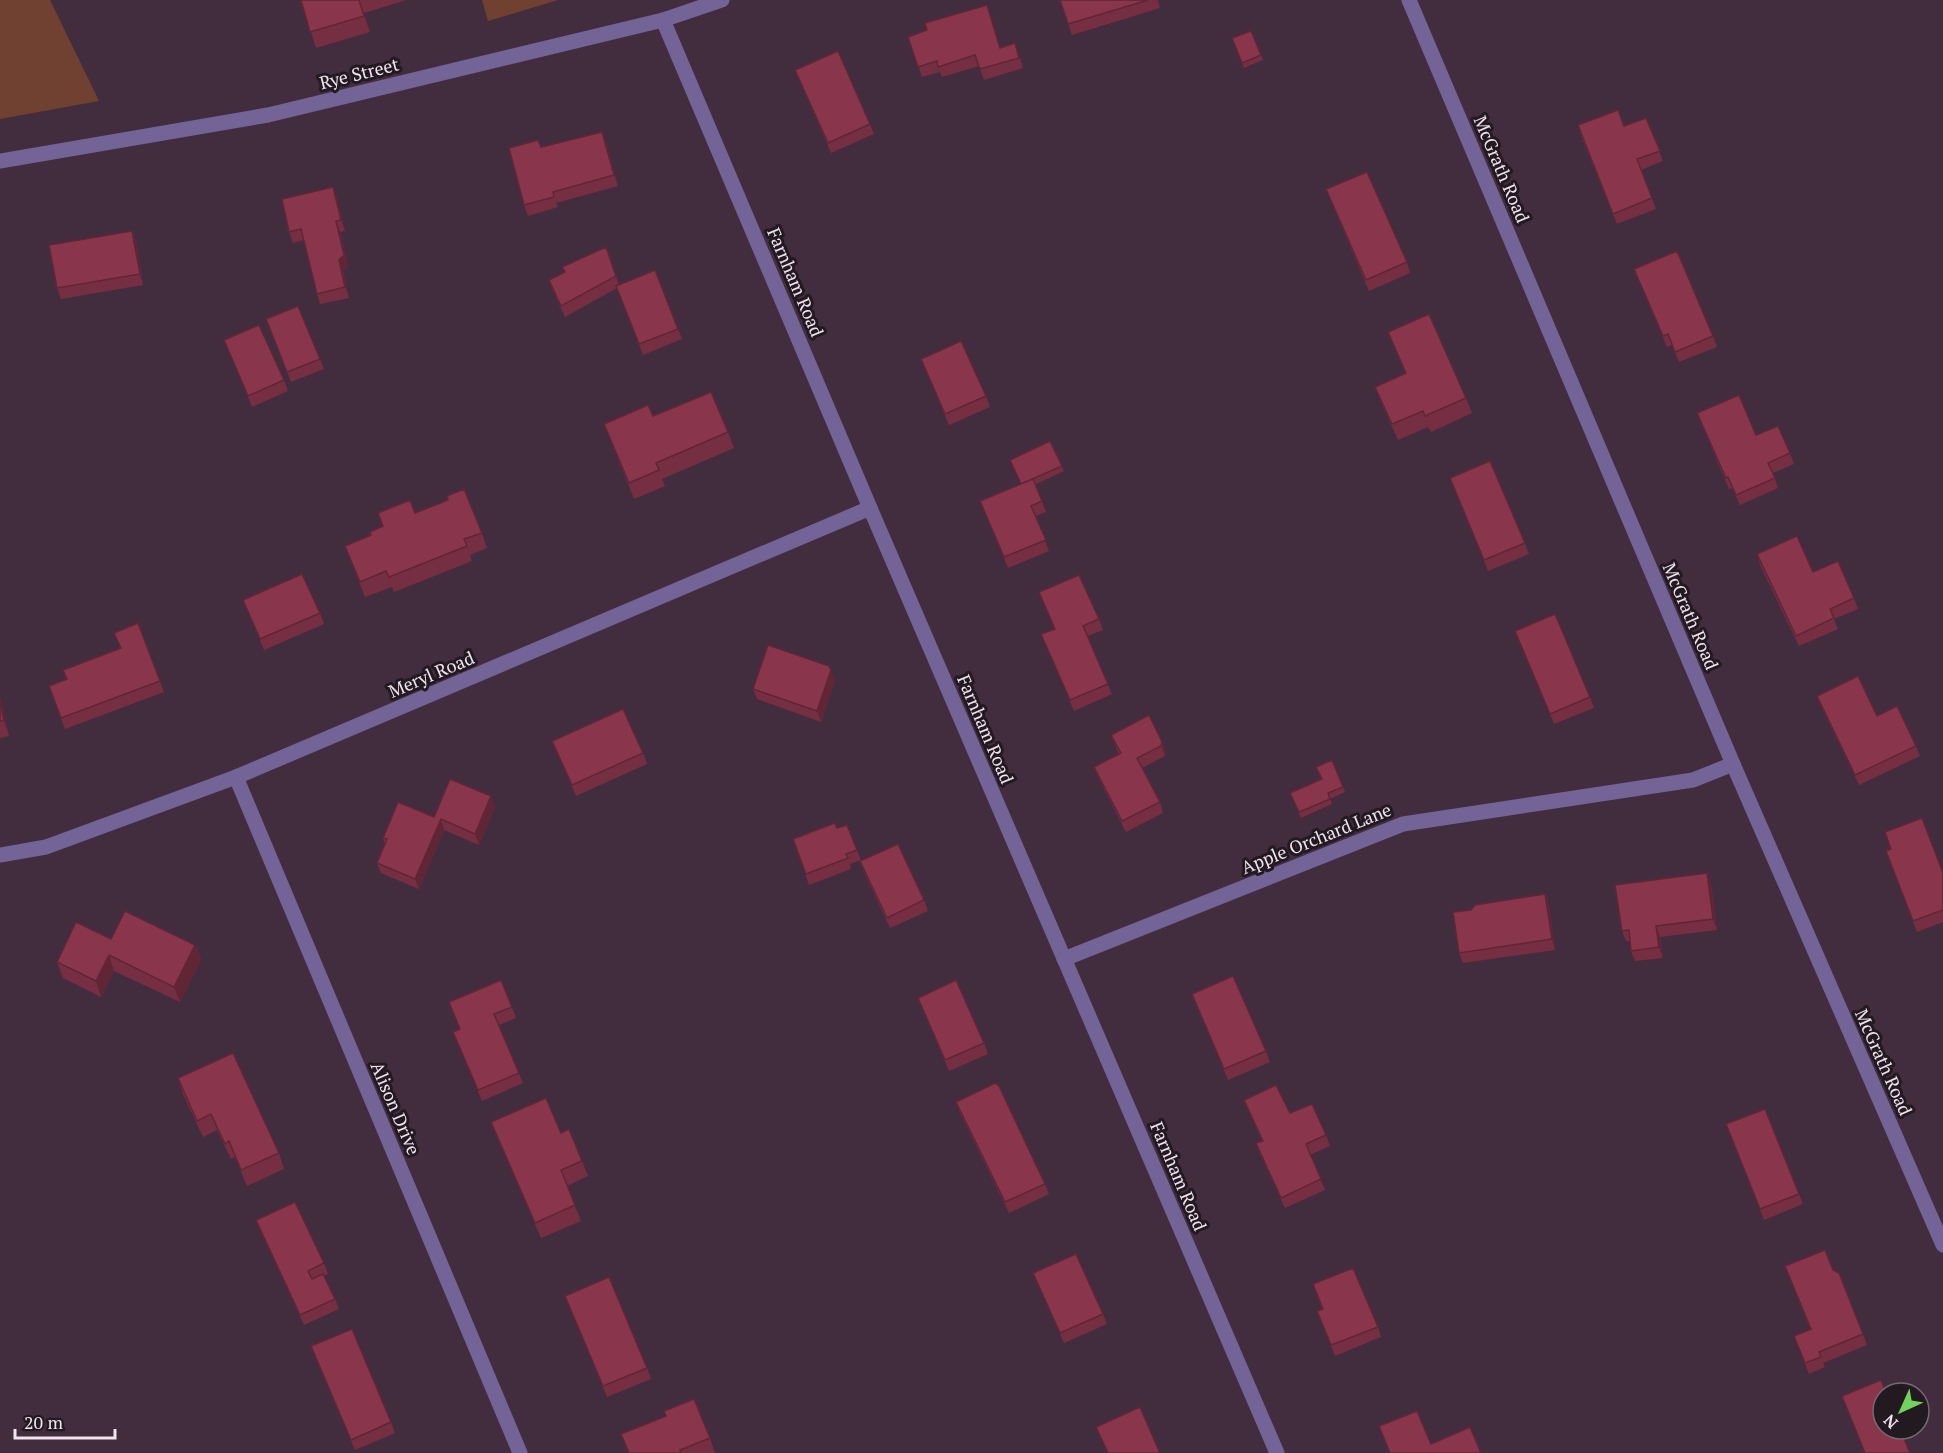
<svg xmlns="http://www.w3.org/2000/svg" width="1943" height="1453" font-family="'PT Serif',serif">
  <rect width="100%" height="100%" fill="#422d3f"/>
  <g fill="#704030">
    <polygon points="0,0 50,0 99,101 0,119"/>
    <polygon points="482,0 558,0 488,21"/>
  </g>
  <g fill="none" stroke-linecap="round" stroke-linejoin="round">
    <g stroke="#736396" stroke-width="15">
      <polyline points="1409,0 1733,764 1943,1245"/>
      <polyline points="663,20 870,508 1277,1453"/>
      <polyline points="236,777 520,1453"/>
      <polyline points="0,855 46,847 236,777 870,508"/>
      <polyline points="1064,959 1403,824 1693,780 1733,764"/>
    </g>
    <polyline stroke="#736396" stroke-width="15" points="0,161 268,115 663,20 722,0"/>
  </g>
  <g fill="#762e42">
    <polygon points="301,0 406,0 364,13 370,32 316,48"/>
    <polygon points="1060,0 1158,0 1160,8 1072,35"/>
    <polygon points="1251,31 1263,60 1244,68 1232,38"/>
    <polygon points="908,37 1001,48 1015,43 1023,68 984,80 979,66 942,77 940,72 922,77"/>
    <polygon points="795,70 870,124 874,134 831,153"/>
    <polygon points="1646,118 1663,161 1641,170 1656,209 1617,224 1581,136 1624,126"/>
    <polygon points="606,142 618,186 556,203 558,207 528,216 524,205 541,147"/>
    <polygon points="1326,189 1407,262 1410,273 1369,291"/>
    <polygon points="337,198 345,231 340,232 348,266 343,271 349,298 320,304 317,294 304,240 293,243 289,232"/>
    <polygon points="132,231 136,241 143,285 61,299 57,288"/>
    <polygon points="606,247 619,285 655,270 682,339 643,355 617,288 565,317 553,291 549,280 565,273 562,267"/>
    <polygon points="1634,269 1713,336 1717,347 1679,362 1672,345 1667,347"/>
    <polygon points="270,329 320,359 324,369 291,382"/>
    <polygon points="1388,332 1466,398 1472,413 1431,432 1428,427 1398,440 1381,402 1375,387 1405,373"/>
    <polygon points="224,340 284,380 288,391 252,407"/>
    <polygon points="921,359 986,396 990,407 949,425"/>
    <polygon points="1697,413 1756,435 1790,453 1794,464 1773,473 1778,488 1740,505 1732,488 1729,489"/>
    <polygon points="653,416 728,432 734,448 662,479 665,486 634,499 604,424"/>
    <polygon points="1010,460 1062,466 1064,471 1036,484 1046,512 1035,516 1049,551 1008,568 980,501 1021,484"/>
    <polygon points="1450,478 1525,543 1529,554 1488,571"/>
    <polygon points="378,513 415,513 482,533 487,548 470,555 472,561 394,592 392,587 365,597 345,546 371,535 383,527"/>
    <polygon points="1757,554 1813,572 1854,598 1858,609 1834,619 1838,629 1799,646 1760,565"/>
    <polygon points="1039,592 1099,619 1103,630 1087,636 1112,694 1074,711 1041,634 1055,629"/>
    <polygon points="243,600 320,613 324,624 264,650"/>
    <polygon points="138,623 164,692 65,729 49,686 67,679 120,649"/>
    <polygon points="1515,631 1590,697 1594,708 1554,724"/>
    <polygon points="835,681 821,722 757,699 753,689"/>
    <polygon points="1817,696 1877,716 1916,746 1920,756 1859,785 1821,706"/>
    <polygon points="0,697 9,736 0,738"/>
    <polygon points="1111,735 1162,742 1166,753 1165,756 1142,768 1160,802 1163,813 1126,832 1098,777 1094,767 1119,754"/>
    <polygon points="552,741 643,753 647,764 576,796"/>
    <polygon points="1332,760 1345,792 1330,799 1332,804 1301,818 1290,793 1321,779 1316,767"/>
    <polygon points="495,807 479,845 444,830 419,889 381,873 377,863 385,844 383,838 434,817"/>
    <polygon points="847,825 861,860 850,864 851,869 809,885 793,839 837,828"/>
    <polygon points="1886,851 1943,873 1943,922 1917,932"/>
    <polygon points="860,861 924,900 928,911 890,928 864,872"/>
    <polygon points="1711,883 1717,930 1660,937 1663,958 1635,961 1631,951 1630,941 1626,941 1622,931"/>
    <polygon points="1549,905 1555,950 1463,963 1459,953"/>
    <polygon points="195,945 201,960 180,1002 114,971 101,997 63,978 57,962"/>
    <polygon points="1192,994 1266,1051 1270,1062 1228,1080"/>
    <polygon points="918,998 984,1043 988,1054 949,1071"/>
    <polygon points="449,1002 512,1007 516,1018 499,1025 523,1083 482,1101 453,1032 460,1029"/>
    <polygon points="178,1078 279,1153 284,1169 247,1186 235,1157 231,1159 217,1130 203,1137 183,1094"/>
    <polygon points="1244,1100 1290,1113 1326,1135 1330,1146 1310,1155 1325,1190 1285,1208 1260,1154 1256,1143 1262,1141"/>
    <polygon points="956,1102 1045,1184 1049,1194 1009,1213 960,1113"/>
    <polygon points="491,1122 561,1133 582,1161 588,1176 567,1186 581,1221 541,1238 497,1137"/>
    <polygon points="1726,1124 1799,1194 1803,1204 1764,1220"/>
    <polygon points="256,1220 324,1263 328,1274 324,1276 335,1299 339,1309 304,1325 260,1230"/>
    <polygon points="1785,1266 1833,1270 1863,1334 1867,1345 1823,1363 1825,1367 1809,1374 1794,1336 1810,1329"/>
    <polygon points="1033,1273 1103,1314 1107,1324 1064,1343"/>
    <polygon points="1313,1284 1378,1327 1381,1337 1335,1356 1321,1321 1322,1309"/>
    <polygon points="565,1296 647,1368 651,1379 607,1397"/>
    <polygon points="311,1346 391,1422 395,1433 355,1450"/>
    <polygon points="621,1434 710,1438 715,1453 629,1453"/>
  </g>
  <g fill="#602636">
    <polygon points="359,0 364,13 370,32 364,16"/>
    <polygon points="602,132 606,142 618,186 614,175"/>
    <polygon points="333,187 337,198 345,231 341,220"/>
    <polygon points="336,221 340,232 348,266 343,271 349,298 345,287 339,260"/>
    <polygon points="132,231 136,241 143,285 140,274"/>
    <polygon points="831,670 835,681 821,722 817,711"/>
    <polygon points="0,697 2,703 9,736 4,721 0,704"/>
    <polygon points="1162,742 1166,753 1165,756 1161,746"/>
    <polygon points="491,796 495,807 479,845 475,834"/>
    <polygon points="441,819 444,830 419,889 415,879"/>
    <polygon points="1707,873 1711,883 1717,930 1713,919"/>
    <polygon points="1545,894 1549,905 1555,950 1552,939"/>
    <polygon points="1656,926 1660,937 1663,958 1659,947"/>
    <polygon points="195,945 201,960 180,1002 174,987"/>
    <polygon points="109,955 114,971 101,997 96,981"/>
  </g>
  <g fill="#89364d" stroke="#602636" stroke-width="1.5">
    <polygon points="301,0 359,0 364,16 310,32"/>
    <polygon points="1060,0 1148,0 1068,24"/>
    <polygon points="987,5 1000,48 1015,43 1019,58 980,69 975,55 938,67 937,61 918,67 908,37 927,30 925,23"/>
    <polygon points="1251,31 1261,55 1242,63 1232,38"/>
    <polygon points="838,51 870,124 828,143 795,70"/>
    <polygon points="1618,110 1624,126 1646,118 1660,151 1637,159 1652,198 1613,214 1578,125"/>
    <polygon points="602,132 614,175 553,192 554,197 524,205 509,148 538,140 541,147"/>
    <polygon points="1367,172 1407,262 1366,280 1326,189"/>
    <polygon points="333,187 341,220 336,221 344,255 339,260 345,287 317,294 301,229 289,232 282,199"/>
    <polygon points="132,231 140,274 57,288 49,245"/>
    <polygon points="606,247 616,276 561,306 549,280 565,272 562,267"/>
    <polygon points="1677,251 1713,336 1675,352 1668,334 1663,336 1634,269"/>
    <polygon points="655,270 678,329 639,344 616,286"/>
    <polygon points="298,306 320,359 287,372 266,319"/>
    <polygon points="1429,314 1466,398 1425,416 1423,411 1392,424 1375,387 1406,373 1388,332"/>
    <polygon points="259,325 284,380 248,396 224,340"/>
    <polygon points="961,341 986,396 945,414 921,359"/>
    <polygon points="711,392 728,432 656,463 659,470 629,483 604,424 648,405 653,416"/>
    <polygon points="1739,395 1756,435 1778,426 1790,453 1768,463 1775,478 1736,495 1728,477 1726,478 1697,413"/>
    <polygon points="1050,441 1062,466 1021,484 1010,460"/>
    <polygon points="1490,461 1525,543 1484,560 1450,478"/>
    <polygon points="1033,479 1042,501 1031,506 1046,540 1004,557 980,501"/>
    <polygon points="464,489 482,533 464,539 467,546 389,577 386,571 360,582 345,546 371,535 370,532 383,526 378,513 410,500 415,513 448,500 447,496"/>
    <polygon points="1797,536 1813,572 1838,561 1854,598 1830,609 1834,618 1796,636 1757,554"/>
    <polygon points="302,574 320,613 260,639 243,600"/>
    <polygon points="1079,575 1099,619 1083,626 1108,684 1070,700 1041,634 1055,629 1039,592"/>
    <polygon points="1555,614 1590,697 1550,714 1515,631"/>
    <polygon points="138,623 160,681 61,718 49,686 67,679 63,670 121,648 114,633"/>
    <polygon points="768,645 829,666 831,670 817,711 753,689"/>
    <polygon points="1858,676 1877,716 1897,706 1916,746 1855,775 1817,696"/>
    <polygon points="0,704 4,721 0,721"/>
    <polygon points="623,709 643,753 572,785 552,741"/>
    <polygon points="1149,715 1162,742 1161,746 1137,758 1160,802 1122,821 1094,767 1121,753 1111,735"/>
    <polygon points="1332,760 1343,787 1328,793 1330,799 1299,812 1290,793 1322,779 1316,767"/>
    <polygon points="450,779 491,796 475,834 441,819 415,879 377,863 387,839 383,838 398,802 434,817"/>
    <polygon points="1922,818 1943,873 1943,910 1913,921 1886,851 1891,849 1885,832"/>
    <polygon points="835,823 837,828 847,825 857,850 846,854 848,858 806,874 793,839"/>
    <polygon points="898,844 924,900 887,918 860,861"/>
    <polygon points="1707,873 1713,919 1656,926 1659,947 1631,951 1629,930 1622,931 1615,885"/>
    <polygon points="1545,894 1552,939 1459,953 1453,912 1471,910 1475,905"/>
    <polygon points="125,911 195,945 174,987 109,955 96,981 57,962 76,922 111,939"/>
    <polygon points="1233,976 1266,1051 1224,1069 1192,994"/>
    <polygon points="501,980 512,1007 494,1014 519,1073 478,1090 453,1032 460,1029 449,1002"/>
    <polygon points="956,980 984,1043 945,1060 918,998"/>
    <polygon points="233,1053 279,1153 241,1170 229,1141 225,1144 211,1114 197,1121 178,1078"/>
    <polygon points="995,1083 999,1086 1045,1184 1005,1202 956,1102"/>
    <polygon points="1276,1085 1290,1113 1312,1104 1326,1135 1306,1144 1321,1179 1281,1198 1256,1143 1263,1141 1244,1100"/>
    <polygon points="546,1098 561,1133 569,1129 582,1161 561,1170 575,1205 535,1223 491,1122"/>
    <polygon points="1765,1109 1799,1194 1760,1209 1726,1124"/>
    <polygon points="295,1202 324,1263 308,1271 312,1279 323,1274 335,1299 300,1315 256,1220"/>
    <polygon points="1825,1250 1833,1270 1839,1273 1863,1334 1819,1352 1821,1357 1805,1363 1794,1336 1811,1329 1785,1266"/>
    <polygon points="1076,1254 1103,1314 1060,1333 1033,1273"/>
    <polygon points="1353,1268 1378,1327 1331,1345 1317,1311 1323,1309 1313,1284"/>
    <polygon points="609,1277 647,1368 603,1386 565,1296"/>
    <polygon points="352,1329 391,1422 351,1440 311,1346"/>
    <polygon points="1881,1380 1886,1393 1883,1393 1883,1429 1900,1429 1910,1453 1865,1453 1842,1396"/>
    <polygon points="694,1399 710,1438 680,1450 681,1453 629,1453 621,1434 666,1416 664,1411"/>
    <polygon points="1140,1407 1160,1453 1108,1453 1096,1427"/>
    <polygon points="1417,1411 1431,1444 1470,1427 1481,1453 1390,1453 1379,1426"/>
  </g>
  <g text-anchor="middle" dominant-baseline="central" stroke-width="6" stroke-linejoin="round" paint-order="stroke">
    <g font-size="18" fill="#f1e3ef" stroke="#231921">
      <text transform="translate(359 73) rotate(-14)">Rye Street</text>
      <text transform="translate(1502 169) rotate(67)">McGrath Road</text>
      <text transform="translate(796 282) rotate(67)">Farnham Road</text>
      <text transform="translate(1691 616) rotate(67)">McGrath Road</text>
      <text transform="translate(431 674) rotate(-23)">Meryl Road</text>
      <text transform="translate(986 729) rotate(67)">Farnham Road</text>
      <text transform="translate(1316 838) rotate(-22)">Apple Orchard Lane</text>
      <text transform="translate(1884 1062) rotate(66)">McGrath Road</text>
      <text transform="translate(396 1108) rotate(67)">Alison Drive</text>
      <text transform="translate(1179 1176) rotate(67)">Farnham Road</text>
    </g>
  </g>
  <g transform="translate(1901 1411) rotate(225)"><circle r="28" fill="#231921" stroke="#756a73" stroke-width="1.5"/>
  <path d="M0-4.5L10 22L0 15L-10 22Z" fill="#71d25e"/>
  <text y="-9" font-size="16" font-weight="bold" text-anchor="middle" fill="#f1e3ef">N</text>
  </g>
  <path d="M15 1429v9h100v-9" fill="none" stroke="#f1e3ef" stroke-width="3"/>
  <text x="24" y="1429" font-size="18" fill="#f1e3ef" stroke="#231921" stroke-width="4.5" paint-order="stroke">20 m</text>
</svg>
